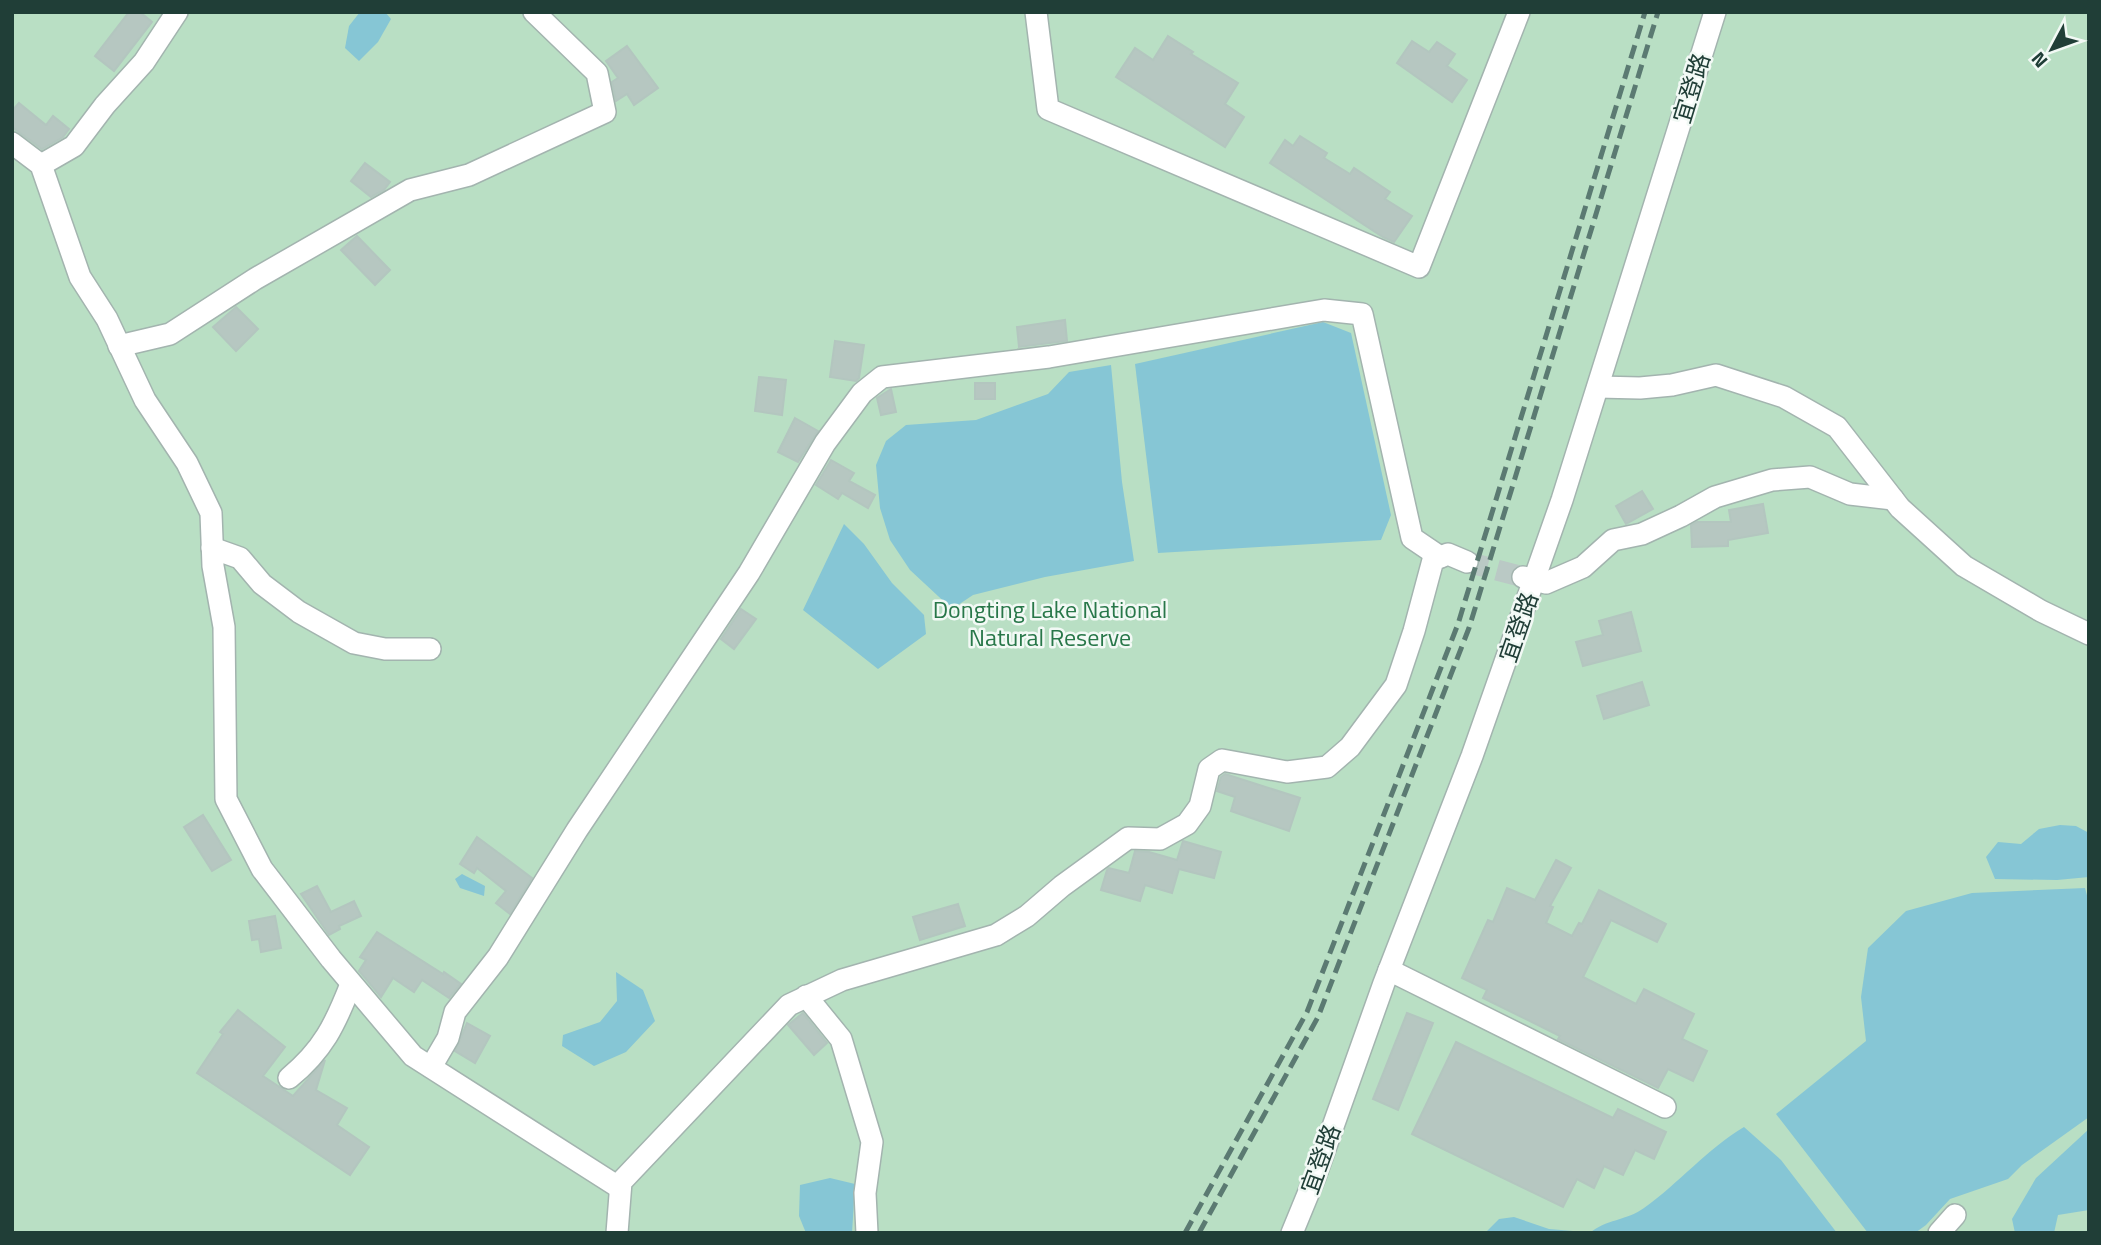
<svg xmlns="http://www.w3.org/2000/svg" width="2101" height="1245" font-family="'Titillium Web','Noto Sans SC',sans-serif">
  <rect width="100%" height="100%" fill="#e1ece8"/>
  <rect fill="#b9dfc4" x="12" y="12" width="2077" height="1221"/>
  <g fill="#86c6d5">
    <polygon points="360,12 385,12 391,19 378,42 359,61 345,48 349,26"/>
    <polygon points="1323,322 1351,333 1391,515 1381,540 1158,553 1135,364"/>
    <polygon points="1111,365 1122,482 1134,561 1045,577 973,595 952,609 910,570 890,540 880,508 876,465 886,441 906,425 976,420 1048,394 1069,372"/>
    <polygon points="844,524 864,544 892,583 924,615 926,634 878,669 803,610"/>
    <polygon points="2060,825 2076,826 2089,833 2089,877 2057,880 1995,879 1986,857 1998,842 2021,844 2039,829"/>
    <polygon points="462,874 485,886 484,896 460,888 455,879"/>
    <polygon points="2085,888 2089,903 2089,1117 2022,1165 2008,1179 1950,1199 1926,1225 1915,1233 1868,1233 1776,1114 1866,1041 1861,997 1868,948 1906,911 1972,893"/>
    <polygon points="616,972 643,990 655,1021 626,1052 594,1066 562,1046 563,1035 600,1022 617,1001"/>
    <path d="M1744 1127 1781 1160 1837 1233H1590C1604 1220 1628 1220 1644 1208 1679 1183 1707 1149 1744 1127Z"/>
    <polygon points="2089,1129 2089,1210 2058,1215 2054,1233 2015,1233 2012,1219 2036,1178"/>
    <polygon points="830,1178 855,1184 852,1233 806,1233 799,1216 800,1185"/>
    <polygon points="1514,1217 1549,1229 1573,1231 1572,1233 1485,1233 1499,1219"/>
  </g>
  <g fill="#b6c7c1" stroke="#b3c6bf" stroke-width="2">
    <polygon points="129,12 140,12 152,22 114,71 95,56"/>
    <polygon points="1168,36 1193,52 1191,54 1238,83 1225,104 1244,117 1225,147 1116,77 1135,48 1153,60"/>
    <polygon points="1412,41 1429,52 1437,42 1455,54 1447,66 1467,80 1452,102 1397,63"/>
    <polygon points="627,46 658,88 634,105 627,94 616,101 612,82 618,78 606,61"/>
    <polygon points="19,103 46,125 53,116 69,129 63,137 42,149 12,127 12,111"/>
    <polygon points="1300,136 1327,153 1324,158 1350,174 1354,168 1390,192 1385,199 1412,216 1394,242 1383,237 1270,163 1285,140 1293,146"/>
    <polygon points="365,163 390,182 384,190 371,197 351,181"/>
    <polygon points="357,236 390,270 375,285 341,250"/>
    <polygon points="236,307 258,329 236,351 213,327"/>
    <polygon points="1065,320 1067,341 1019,347 1017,327"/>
    <polygon points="835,341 864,345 859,378 856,381 830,377"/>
    <polygon points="759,377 786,380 782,415 755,411"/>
    <rect x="975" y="383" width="20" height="16"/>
    <polygon points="891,389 896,412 881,415 877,398"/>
    <polygon points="795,418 818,431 798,462 778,452"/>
    <polygon points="831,460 854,473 849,481 875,495 868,508 842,493 838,499 816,485"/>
    <polygon points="1642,491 1653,509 1626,524 1616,506"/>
    <polygon points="1763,504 1768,533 1728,540 1728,546 1692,547 1691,525 1697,522 1731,522 1729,510"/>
    <polygon points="741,609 756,619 734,649 721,639"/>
    <polygon points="1631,612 1641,651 1583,666 1576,642 1603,635 1599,621"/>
    <polygon points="1642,682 1649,705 1604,719 1597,696"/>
    <polygon points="1225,774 1300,798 1289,831 1231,811 1235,797 1217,791 1221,777"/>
    <polygon points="203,815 231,860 212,871 184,827"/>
    <polygon points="477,837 532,878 510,914 496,903 506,891 477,868 474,873 460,864"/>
    <polygon points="1183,841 1221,852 1214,878 1179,869 1172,893 1145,885 1140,901 1101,890 1107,870 1109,868 1129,873 1135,851 1149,852 1177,860"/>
    <polygon points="1556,860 1571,868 1550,906 1553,907 1546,923 1572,936 1579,923 1582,924 1599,890 1666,924 1657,942 1611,920 1583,977 1636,1004 1644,989 1694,1014 1682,1039 1707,1051 1693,1081 1668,1069 1658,1088 1558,1039 1560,1036 1483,998 1487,990 1462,978 1488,920 1493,922 1507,888 1535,900"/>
    <polygon points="317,886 331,912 354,901 361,916 339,926 340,929 329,935 301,894"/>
    <polygon points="958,904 965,926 920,940 913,917"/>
    <polygon points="275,916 281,948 261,952 259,939 252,940 249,921"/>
    <polygon points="377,932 443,974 444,972 461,984 449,998 422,980 414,992 393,978 381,997 359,971 366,960 360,957"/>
    <polygon points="238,1010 285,1047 263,1076 293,1096 325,1060 316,1090 347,1108 337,1125 369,1147 350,1175 197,1073 223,1034 220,1032"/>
    <polygon points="803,1013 827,1043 814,1055 788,1025"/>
    <polygon points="1407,1013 1433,1023 1398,1110 1373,1099"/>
    <polygon points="467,1023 490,1036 475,1063 455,1051"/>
    <polygon points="1456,1042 1613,1118 1618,1109 1666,1132 1654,1159 1635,1150 1623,1175 1604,1166 1594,1188 1577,1179 1563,1207 1412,1134"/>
  </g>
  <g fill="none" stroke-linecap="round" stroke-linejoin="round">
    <polyline stroke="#bac9c5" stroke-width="21" stroke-dasharray="21 10" stroke-linecap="butt" points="1467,562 1523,577"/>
    <defs>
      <g id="minor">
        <polyline points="1036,12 1048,109 1419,267 1519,12"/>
        <polyline points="12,143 41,165 80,277 107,319 145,400 187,463 211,513 213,566 224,627 226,799 262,869 331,959 413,1056 620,1188"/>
        <polyline points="41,165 74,146 105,105 144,62 177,12"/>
        <polyline points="119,346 170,334 255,279 410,190 469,175 605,112 597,73 534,12"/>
        <polyline points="1598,387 1640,388 1672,385 1716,375 1784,397 1837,427 1900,508 1964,566 2041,611 2089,634"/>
        <polyline points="212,548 240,558 262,584 299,612 354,643 385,649 430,649"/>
        <polyline points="1523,577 1546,583 1583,567 1613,540 1642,534 1681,516 1715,497 1772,480 1810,477 1850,494 1893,499"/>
        <polyline points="1389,970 1665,1107"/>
        <polyline points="806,996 841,1039 872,1142 865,1193 867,1233"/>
        <polyline points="431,1067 448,1038 455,1012 498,957 577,830 749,573 825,443 862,393 882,377 1049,357 1324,310 1362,314 1412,538 1440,557"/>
        <path d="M289 1078C323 1050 335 1025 351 984"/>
        <polyline points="617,1233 621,1182 789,1005 842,980 996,935 1027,916 1062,886 1128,838 1160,839 1187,824 1200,806 1209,769 1222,760 1287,772 1327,767 1350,747 1396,685 1414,631 1433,560 1448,554 1467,562"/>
        <polyline points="1292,1233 1315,1177 1384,983 1472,756 1562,500 1715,12"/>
        <polyline points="1939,1233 1955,1215"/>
      </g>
    </defs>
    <use href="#minor" stroke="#a3b4af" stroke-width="24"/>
    <use href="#minor" stroke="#fff" stroke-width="21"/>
    <g stroke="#5b7a72" stroke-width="5" stroke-dasharray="14 7" stroke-linecap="butt">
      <polyline points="1185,1233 1307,1012 1458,624 1645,12"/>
      <polyline points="1199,1233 1318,1017 1469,628 1658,12"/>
    </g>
  </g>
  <g text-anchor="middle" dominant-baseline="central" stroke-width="5" stroke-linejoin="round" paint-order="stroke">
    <g font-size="24" fill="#203e37" stroke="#f2f9f5">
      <text transform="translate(1691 88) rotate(-73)">宜登路</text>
      <text transform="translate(1518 627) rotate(-71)">宜登路</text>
      <text transform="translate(1320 1159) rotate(-70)">宜登路</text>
    </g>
    <g font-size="24" fill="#287749" stroke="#f2f9f5">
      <text x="1050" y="609">Dongting Lake National<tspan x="1050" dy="28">Natural Reserve</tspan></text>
    </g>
  </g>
  <rect width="2101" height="1245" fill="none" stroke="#203e37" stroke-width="28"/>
  <g transform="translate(2052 49) rotate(229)" stroke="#f2f9f5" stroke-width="5" paint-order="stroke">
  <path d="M0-5L12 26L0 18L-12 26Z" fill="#203e37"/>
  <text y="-10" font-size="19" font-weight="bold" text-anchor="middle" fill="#203e37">N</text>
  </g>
</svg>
